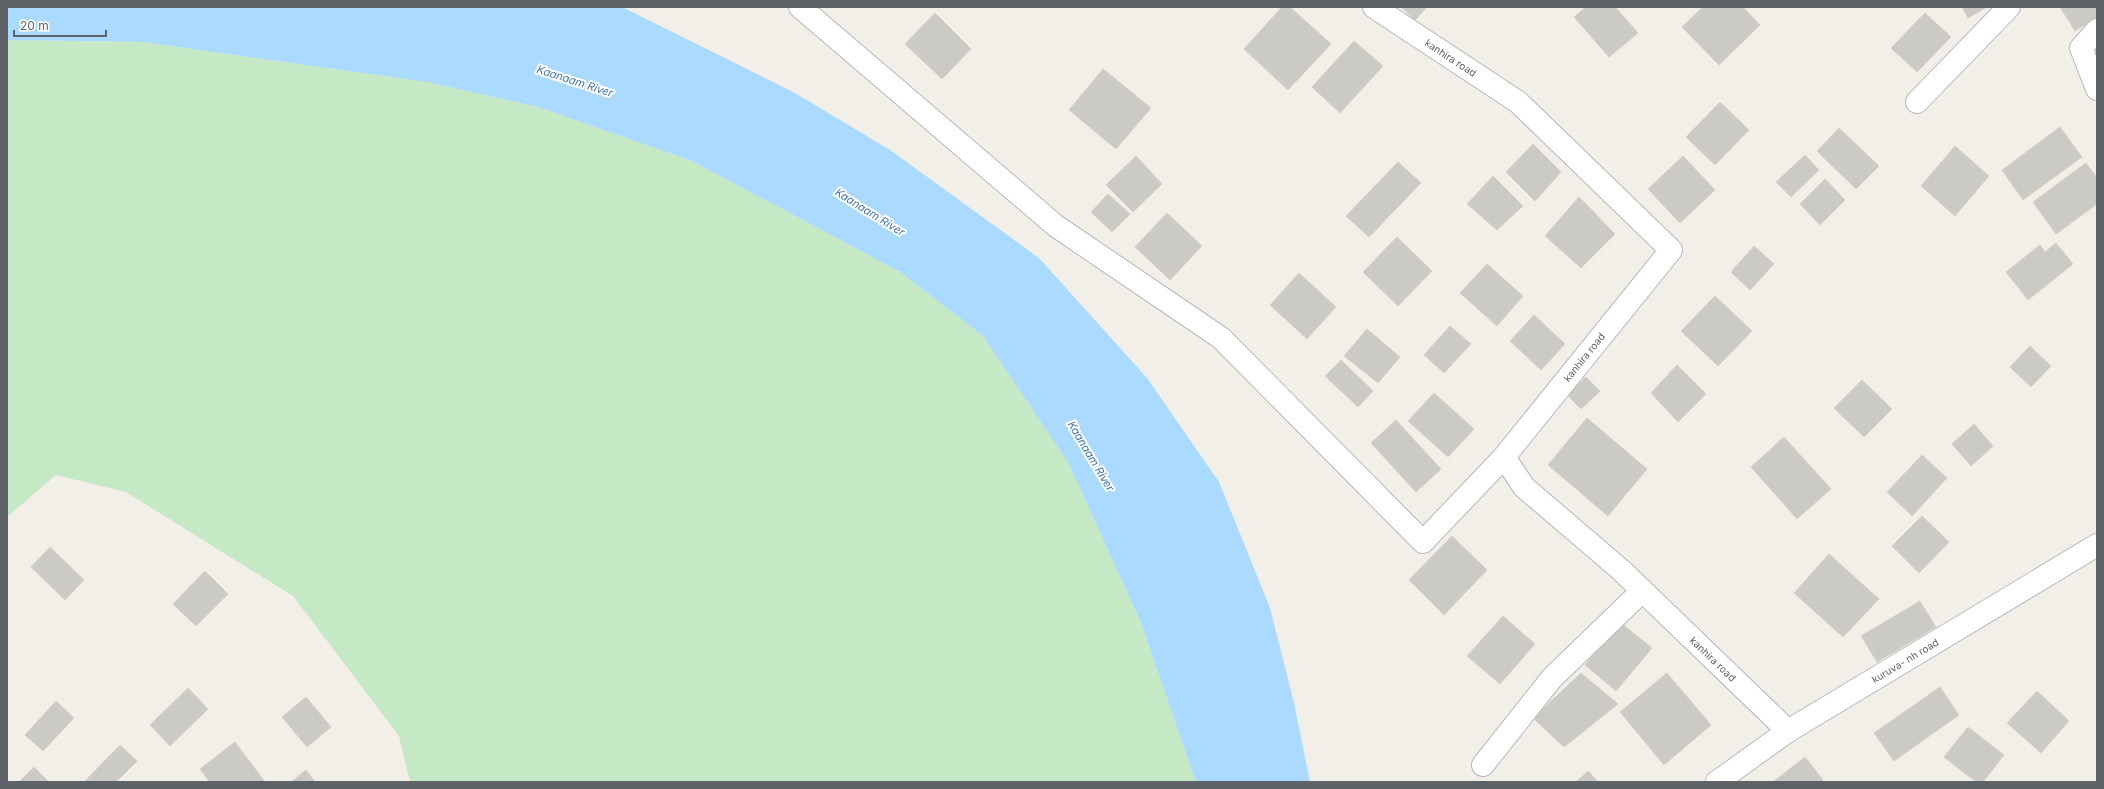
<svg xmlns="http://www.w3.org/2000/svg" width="2104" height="789" font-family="Inter,sans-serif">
  <rect width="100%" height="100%" fill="#f1efe8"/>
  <polygon fill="#c5e8c5" points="7,40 143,42 427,82 538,107 692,161 900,272 983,336 1069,464 1141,623 1196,782 410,782 399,736 293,596 126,492 56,475 7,517"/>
  <polygon fill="#aadaff" points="7,7 622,7 795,93 890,150 1039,258 1147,378 1219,482 1270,608 1294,703 1310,782 1196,782 1141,623 1069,464 983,336 900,272 692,161 538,107 427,82 143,42 7,40"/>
  <g fill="#cccac5" stroke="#d6d1c6">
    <polygon points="1282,7 1290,7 1331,44 1288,90 1244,49"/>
    <polygon points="1401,7 1427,7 1415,20"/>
    <polygon points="1586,7 1615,7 1638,33 1609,57 1574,17"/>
    <polygon points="1703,7 1743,7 1760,25 1719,65 1682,27"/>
    <polygon points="1962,7 1987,7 1968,18"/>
    <polygon points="2060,7 2097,7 2097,17 2075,31"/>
    <polygon points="935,13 971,49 942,79 905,44"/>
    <polygon points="1925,13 1951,37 1917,72 1891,48"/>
    <polygon points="1354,41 1383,66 1340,113 1312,87"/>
    <polygon points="1103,69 1151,108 1116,149 1069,110"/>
    <polygon points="1720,102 1749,130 1715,165 1686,137"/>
    <polygon points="2060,127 2082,157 2023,200 2002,170"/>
    <polygon points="1839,128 1879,166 1856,189 1817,151"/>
    <polygon points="1533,144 1561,172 1535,201 1506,172"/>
    <polygon points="1955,146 1989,176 1955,216 1921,186"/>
    <polygon points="1805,155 1819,170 1791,197 1776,182"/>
    <polygon points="1136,156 1162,184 1133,212 1106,185"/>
    <polygon points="1683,156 1715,190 1680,223 1648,189"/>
    <polygon points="1398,162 1421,183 1369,237 1346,216"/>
    <polygon points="2086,163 2097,178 2097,204 2056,234 2033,202"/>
    <polygon points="1493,176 1523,206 1497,230 1467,204"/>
    <polygon points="1825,179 1845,200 1820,225 1800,204"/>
    <polygon points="1108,194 1130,214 1112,232 1091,212"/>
    <polygon points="1579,197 1615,234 1581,268 1545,236"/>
    <polygon points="1167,213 1202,246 1170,280 1135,247"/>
    <polygon points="1397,237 1432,271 1398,306 1363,272"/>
    <polygon points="2056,243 2073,264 2028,300 2006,272 2040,245 2045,252"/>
    <polygon points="1754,246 1774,264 1750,290 1731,272"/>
    <polygon points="1487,264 1523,296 1497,326 1460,293"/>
    <polygon points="1299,273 1336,307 1307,339 1270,305"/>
    <polygon points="1715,296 1752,331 1718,366 1681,331"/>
    <polygon points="1534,315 1565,344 1541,370 1510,341"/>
    <polygon points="1450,326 1471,344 1444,373 1424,355"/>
    <polygon points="1367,329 1400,357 1378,383 1344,356"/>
    <polygon points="2030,346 2051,366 2031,387 2010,367"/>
    <polygon points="1341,360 1373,391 1358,407 1325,376"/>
    <polygon points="1677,365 1706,394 1678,422 1651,393"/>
    <polygon points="1586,377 1600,391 1581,409 1567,395"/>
    <polygon points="1862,380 1892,409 1864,437 1834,408"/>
    <polygon points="1434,393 1474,429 1448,457 1408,421"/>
    <polygon points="1587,418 1647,469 1608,516 1548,465"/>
    <polygon points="1396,420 1441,469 1416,492 1371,443"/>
    <polygon points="1974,424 1993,446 1971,466 1952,444"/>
    <polygon points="1784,437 1831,489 1797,519 1751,467"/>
    <polygon points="1922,455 1947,478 1912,516 1887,492"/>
    <polygon points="1922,516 1949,542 1919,573 1892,546"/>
    <polygon points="1452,536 1487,570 1444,615 1409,580"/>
    <polygon points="50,547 84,580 65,600 31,567"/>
    <polygon points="1829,554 1879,599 1843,637 1794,593"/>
    <polygon points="205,571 228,594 196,626 173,604"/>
    <polygon points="1920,601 1936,627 1877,662 1861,636"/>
    <polygon points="1503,616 1535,644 1500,684 1467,656"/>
    <polygon points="1621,623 1652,648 1616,691 1585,665"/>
    <polygon points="1581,673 1618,704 1564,747 1533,718"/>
    <polygon points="1667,673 1711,725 1664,765 1620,712"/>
    <polygon points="1940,687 1959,715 1894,761 1874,733"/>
    <polygon points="188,688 208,709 170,746 150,725"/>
    <polygon points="2037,691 2069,721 2041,753 2007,723"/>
    <polygon points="306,697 331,727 307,747 282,717"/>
    <polygon points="56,701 74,718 43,751 25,735"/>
    <polygon points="1968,727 2004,755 1983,782 1976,782 1944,757"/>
    <polygon points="235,742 265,782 210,782 200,769"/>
    <polygon points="120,745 137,761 116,782 84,782"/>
    <polygon points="1805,757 1823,780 1821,782 1773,782"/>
    <polygon points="34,767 49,782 19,782"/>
    <polygon points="306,770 315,782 291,782"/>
    <polygon points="1588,771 1598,782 1576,782"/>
  </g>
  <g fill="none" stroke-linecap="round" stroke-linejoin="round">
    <defs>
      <g id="minor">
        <polyline points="800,7 1056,226 1221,338 1423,542 1504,457"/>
        <path id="s1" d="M1374 7 1518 102 1671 250 1504 457 1524 487 1621 570 1788 731"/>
        <polyline points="2097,30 2081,48 2097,89"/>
        <polyline points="1917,102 2009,7"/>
        <polyline points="1483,765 1552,678 1642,591"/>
      </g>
      <g id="secondary">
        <path id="s2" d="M1717 782 1788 731 2097 545"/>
      </g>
    </defs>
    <use href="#minor" stroke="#b5b8bc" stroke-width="24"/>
    <use href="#secondary" stroke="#b6babf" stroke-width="24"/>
    <use href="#minor" stroke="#fff" stroke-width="22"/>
    <use href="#secondary" stroke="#fff" stroke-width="22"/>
  </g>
  <g text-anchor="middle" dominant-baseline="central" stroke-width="4" stroke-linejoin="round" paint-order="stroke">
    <g font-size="10" fill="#5f6368" stroke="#fff">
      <text stroke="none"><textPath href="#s1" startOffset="92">kanhira road</textPath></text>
      <text transform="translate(1584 357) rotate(-51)">kanhira road</text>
      <text stroke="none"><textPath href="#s1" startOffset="943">kanhira road</textPath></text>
      <text stroke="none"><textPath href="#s2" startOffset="224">kuruva- nh road</textPath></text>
    </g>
    <g font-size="11" font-style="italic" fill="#4174aa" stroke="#fff">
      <text transform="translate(575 81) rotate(18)">Kaanaam River</text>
      <text transform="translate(870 212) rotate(32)">Kaanaam River</text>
      <text transform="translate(1091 456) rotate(59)">Kaanaam River</text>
    </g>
  </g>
  <rect width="2104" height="789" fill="none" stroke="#5f6368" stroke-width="16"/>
  <path d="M14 30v6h92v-6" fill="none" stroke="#5f6368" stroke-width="2"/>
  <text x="20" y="30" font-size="12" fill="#5f6368" stroke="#ffffff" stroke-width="3" paint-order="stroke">20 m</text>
</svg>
